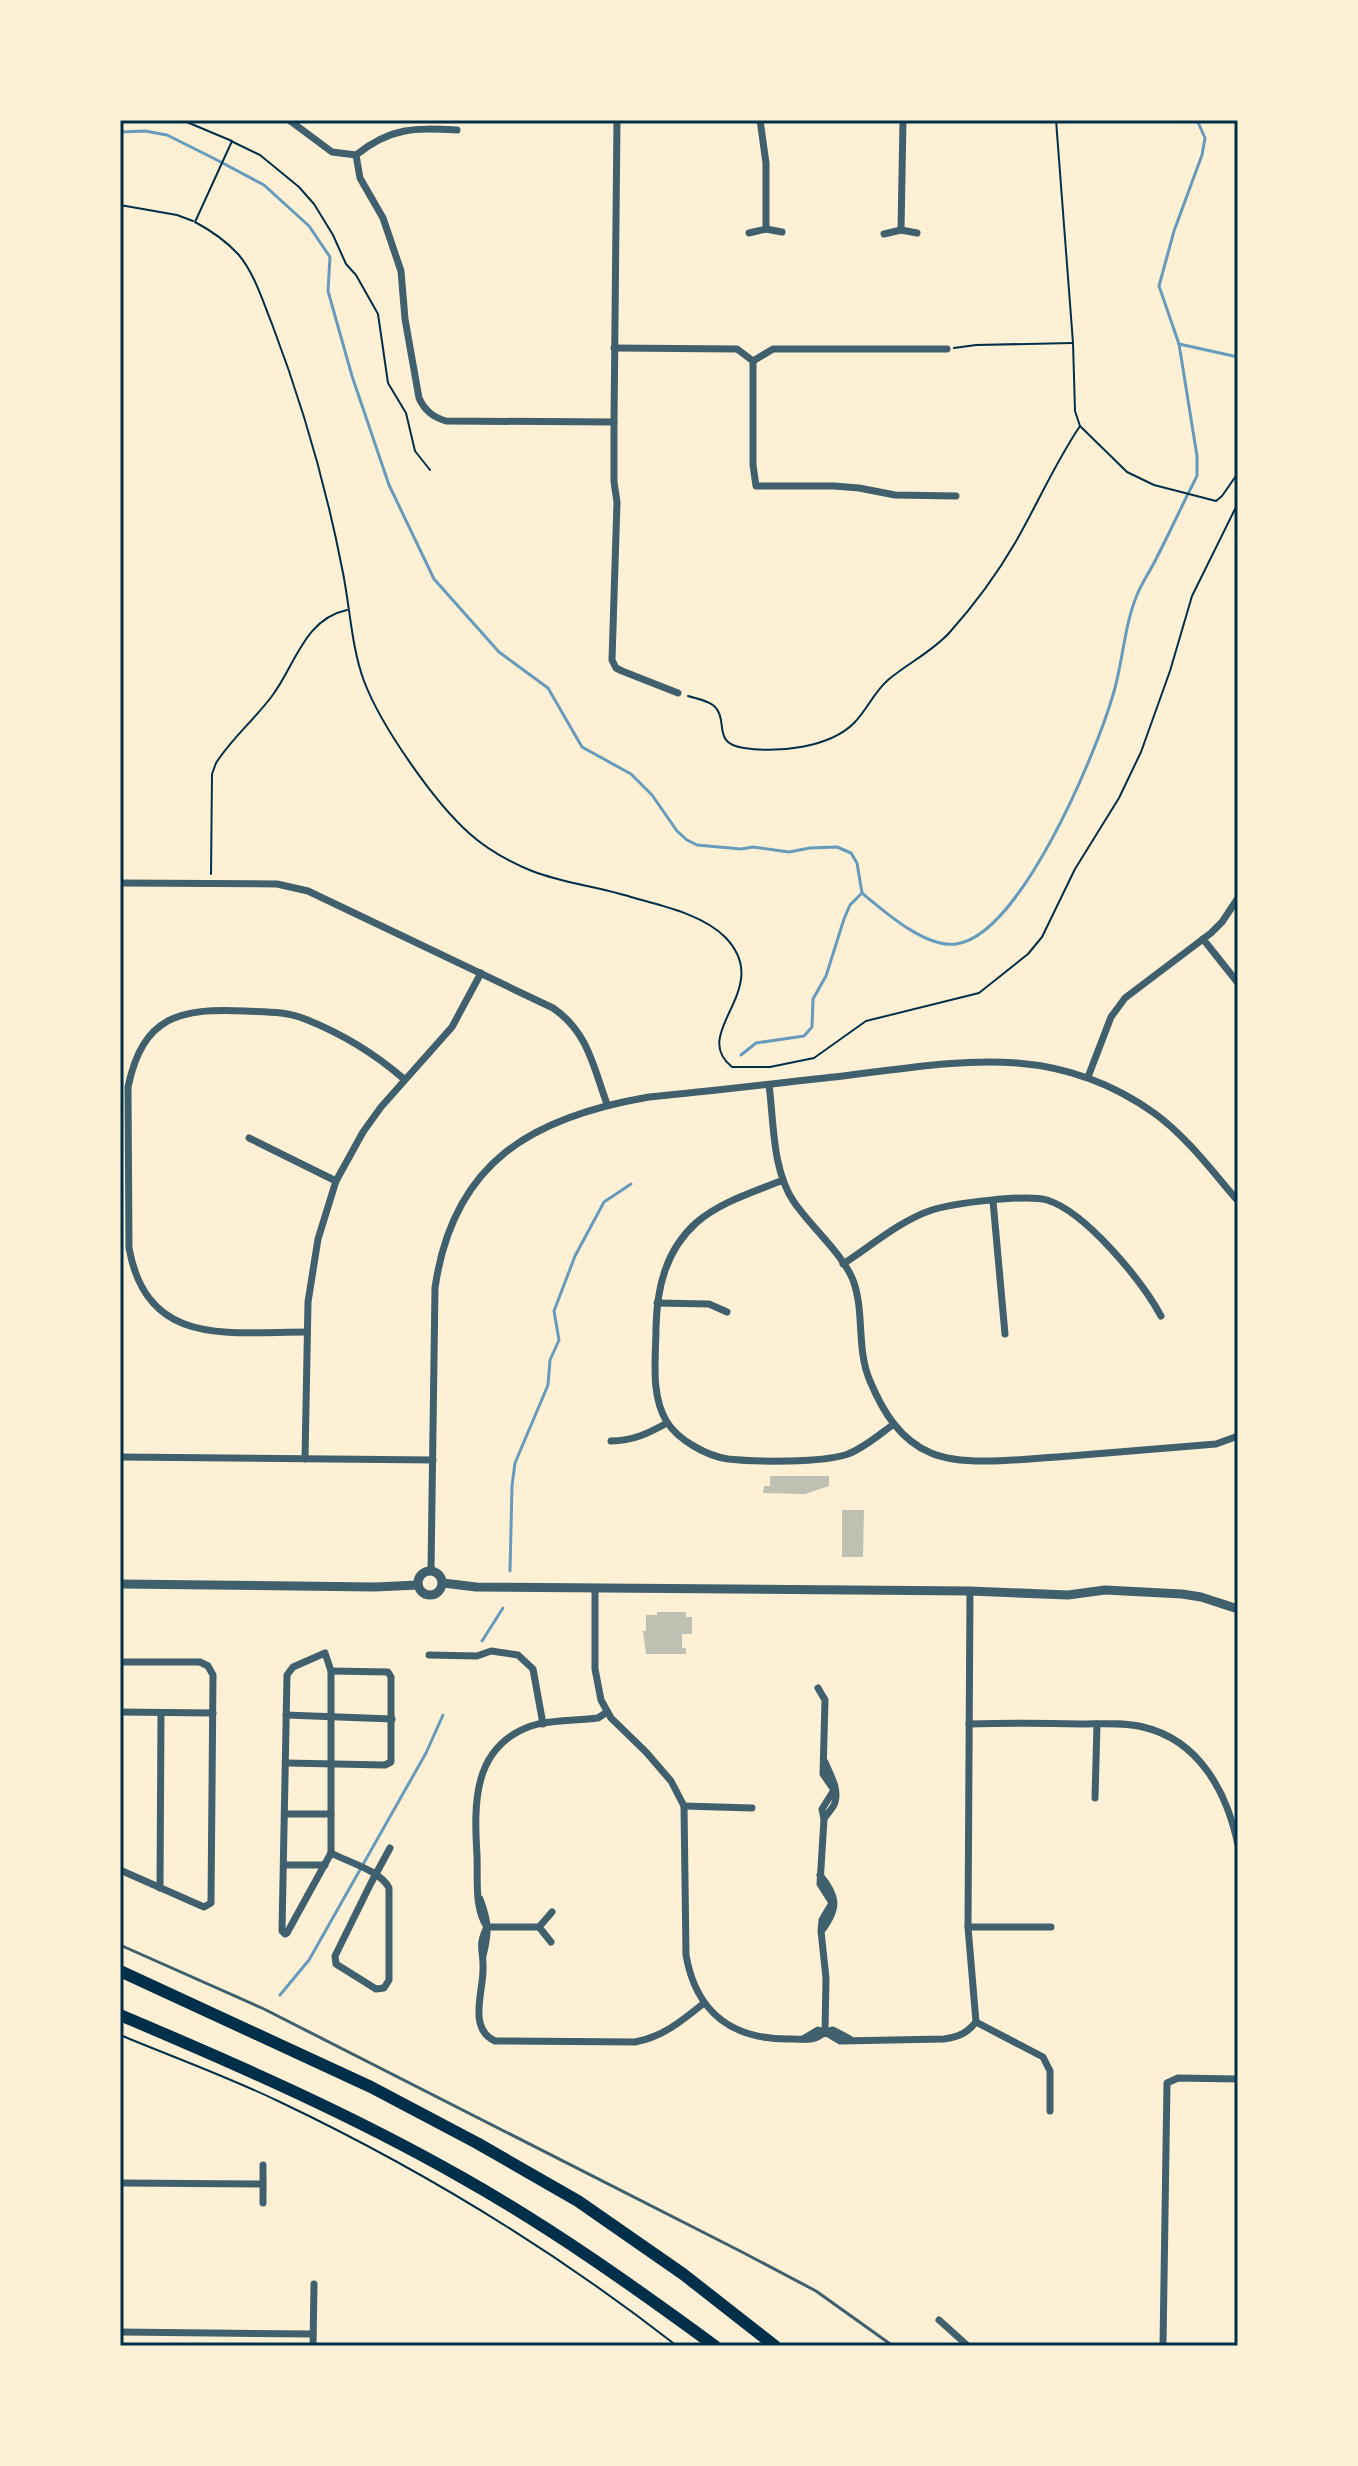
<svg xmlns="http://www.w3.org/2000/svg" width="1358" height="2466" font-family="'PT Sans',sans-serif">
  <rect width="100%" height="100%" fill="#fdf0d5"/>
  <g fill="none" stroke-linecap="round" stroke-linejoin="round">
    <g stroke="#669bbc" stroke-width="3">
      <path d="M120 132 145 131 167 135 215 159 264 185 309 226 330 257 328 291 352 376 389 485 434 579 499 652 548 688 582 747 631 774 652 795 677 831 687 840 697 845 741 849 753 847 789 852 810 848 837 847 851 853 857 863 862 893C885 912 925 948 956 944 1021 935 1096 753 1113 695 1123 662 1124 626 1137 595 1142 582 1151 570 1157 557 1171 530 1183 503 1197 476V456L1179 344 1159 286 1174 231 1202 155 1205 138 1197 120"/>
      <polyline points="1179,344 1238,357"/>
      <polyline points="741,1055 756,1043 804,1036 812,1027 813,999 826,976 844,919 850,905 862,893"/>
      <polyline points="510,1571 512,1486 515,1463 548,1385 550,1360 559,1340 554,1311 575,1256 604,1202 631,1184"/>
      <polyline points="482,1641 503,1608"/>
      <polyline points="280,1995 309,1960 426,1753 443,1715"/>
    </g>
  </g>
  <g fill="#bec0b2">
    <polygon points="770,1476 829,1476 829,1486 805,1494 763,1493 764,1486 770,1486"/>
    <polygon points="842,1510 864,1510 863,1557 842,1557"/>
    <polygon points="657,1612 686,1612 686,1617 692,1617 692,1634 682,1634 682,1648 686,1648 686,1654 646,1654 643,1631 646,1631 646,1615 657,1615"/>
  </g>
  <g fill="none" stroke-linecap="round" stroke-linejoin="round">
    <g stroke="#003049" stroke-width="2">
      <path d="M182 120 232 141 195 222C210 230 225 240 238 254 254 272 263 302 272 324 302 403 326 486 342 568 350 605 351 646 364 681 381 726 434 802 470 834 488 850 510 862 532 871 563 883 599 887 631 897 662 906 702 914 725 937 776 989 688 1032 732 1067H770L814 1058 866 1021 979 993 1028 954 1042 937 1075 869 1119 798 1141 752 1170 671 1192 596 1238 503"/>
      <polyline points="1056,120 1073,343 1075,411 1080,426 1127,472 1154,485 1216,501 1222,496 1238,473"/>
      <polyline points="233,142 260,155 299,187 314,204 333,235 346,264 356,275 378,314 388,383 406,413 415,451 430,470"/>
      <polyline points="120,205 177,215 193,221"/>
      <polyline points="954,348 976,345 1072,343"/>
      <path d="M688 696C697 699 711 701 716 708 728 721 712 744 744 748 778 753 829 748 854 723 867 710 874 692 888 680 908 663 932 652 950 632 974 605 997 574 1015 543 1037 505 1055 463 1080 426"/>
      <path d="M211 874 212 774 216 763C232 738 255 719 272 696 295 666 304 619 347 610"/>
      <path d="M120 2035C173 2057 226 2076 278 2101 419 2168 554 2250 677 2346"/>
    </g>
    <polyline stroke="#3f606c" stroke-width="3" points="120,1945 264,2009 742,2252 816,2291 893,2346"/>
    <g stroke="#3f606c" stroke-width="7">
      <path d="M289 120 332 152 356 155 360 178 383 218 401 271 405 319 419 398C425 411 433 417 446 421L614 422"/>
      <polyline points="617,120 614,422 614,482 617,502 612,660 616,668 622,671 678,693"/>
      <polyline points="760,120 766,163 766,229"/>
      <path d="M356 155C391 127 414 128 457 130"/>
      <polyline points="901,230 903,120"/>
      <polyline points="749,233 766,229 782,232"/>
      <polyline points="884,234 901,230 917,233"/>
      <polyline points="614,348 737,349 753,361 753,465 756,486 834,486 859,488 895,495 956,496"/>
      <polyline points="753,361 773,349 947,349"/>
      <path d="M120 883 277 884 308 891 553 1008C588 1032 593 1066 607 1104"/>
      <polyline points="1203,939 1238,983"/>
      <polyline points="1088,1077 1111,1017 1125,998 1211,933 1222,922 1238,898"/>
      <path d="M769 1085C774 1122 772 1170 794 1202 811 1227 842 1253 853 1280 865 1312 856 1349 870 1381 883 1412 900 1440 931 1453 965 1468 1033 1458 1070 1456 1119 1452 1167 1448 1216 1444L1238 1436"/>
      <polyline points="249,1138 336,1181"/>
      <path d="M783 1180C754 1192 720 1202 696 1223 666 1250 657 1287 656 1327 656 1357 650 1395 667 1422 678 1440 707 1456 728 1459 756 1462 822 1463 848 1454 864 1448 880 1434 894 1424"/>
      <polyline points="993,1201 1005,1334"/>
      <path d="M843 1264C871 1246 901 1220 932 1210 954 1203 1027 1194 1047 1200 1086 1212 1142 1281 1161 1316"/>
      <polyline points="657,1303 709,1304 727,1312"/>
      <path d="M307 1332C228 1332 147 1348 129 1248L128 1087C143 1016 179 1008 245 1011 265 1012 286 1011 305 1019 343 1034 374 1053 404 1079"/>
      <path d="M611 1441C633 1441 649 1433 667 1423"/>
      <polyline points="120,1457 433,1460"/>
      <polyline points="305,1459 308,1302 318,1239 336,1181 363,1132 381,1107 452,1027 481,973"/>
      <path d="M431 1570 435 1288C453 1162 532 1117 649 1097 714 1091 778 1083 843 1076 957 1062 1053 1041 1154 1113 1186 1136 1212 1171 1238 1201"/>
      <path d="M595 1588V1669L601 1700 611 1718 646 1752 671 1781 684 1806 686 1955C696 2013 733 2040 791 2039 805 2039 813 2042 825 2032L840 2041 944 2039C959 2037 967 2033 976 2022L968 1927 970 1591"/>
      <polygon points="325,1653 331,1671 331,1853 287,1933 285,1934 282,1931 287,1675 293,1667"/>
      <polyline points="429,1655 477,1656 491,1651 518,1655 533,1669 543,1724"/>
      <polyline points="120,1662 200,1662 208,1666 213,1675 211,1903 204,1907 120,1870"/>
      <polyline points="818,1688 825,1700 823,1774 834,1790 822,1809 824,1819 820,1884 832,1903 822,1920 821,1931 826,1978 825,2032"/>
      <polyline points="120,1712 213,1713"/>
      <polyline points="286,1715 392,1719"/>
      <path d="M969 1724C1006 1723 1043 1723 1081 1724 1101 1724 1123 1722 1143 1727 1199 1740 1227 1792 1238 1845"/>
      <polyline points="286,1763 385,1765 391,1762 391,1677 388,1672 331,1671"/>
      <polyline points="1095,1798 1097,1724"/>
      <polyline points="684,1806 752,1808"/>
      <polyline points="285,1814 331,1814"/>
      <path d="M824 1819C827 1813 834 1808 835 1802 839 1788 830 1775 825 1762"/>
      <path d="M331 1853C348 1862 381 1871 389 1888V1980L384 1988 376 1989 336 1964 335 1956 371 1883 390 1848"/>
      <polyline points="284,1865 325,1865"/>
      <path d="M820 1875C837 1896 839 1907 823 1929"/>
      <polyline points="160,1888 161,1713"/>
      <path d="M480 1899C489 1923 489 1932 483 1956"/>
      <path d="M487 1927C477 1947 484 1950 483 1970 483 1992 468 2029 495 2041L635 2042C663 2037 683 2020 704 2003"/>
      <path d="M487 1927C474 1907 478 1879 477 1856 474 1804 472 1747 531 1726 552 1719 577 1721 598 1718L607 1712"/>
      <polyline points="487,1927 539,1927"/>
      <polyline points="968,1927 1051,1927"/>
      <polyline points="551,1942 539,1927 552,1912"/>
      <polyline points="976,2022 1043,2057 1050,2071 1050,2111"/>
      <polyline points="803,2039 818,2030 825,2032 833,2030 850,2039"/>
      <polyline points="120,2183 263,2184"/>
      <polyline points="263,2203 263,2165"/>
      <polyline points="939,2320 968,2346"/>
      <polyline points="120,2332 313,2334"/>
      <polyline points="313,2346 314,2284"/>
      <polyline points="1163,2346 1167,2083 1178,2078 1238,2079"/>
    </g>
    <g stroke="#3f606c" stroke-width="9">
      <circle cx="430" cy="1583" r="12"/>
      <polyline points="443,1583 476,1587 970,1591 1068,1595 1105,1590 1182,1594 1201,1597 1238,1609"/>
      <polyline points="120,1584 375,1587 418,1585"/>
    </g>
    <g stroke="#003049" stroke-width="12">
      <polyline points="120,1971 371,2087 477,2143 578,2201 683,2274 775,2346"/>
      <path d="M120 2015C236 2064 352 2115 461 2177 550 2227 633 2286 715 2346"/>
    </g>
  </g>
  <rect width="1358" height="2466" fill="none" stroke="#fdf0d5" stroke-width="244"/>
  <rect x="122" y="122" width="1114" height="2222" fill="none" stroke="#003049" stroke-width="3"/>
</svg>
